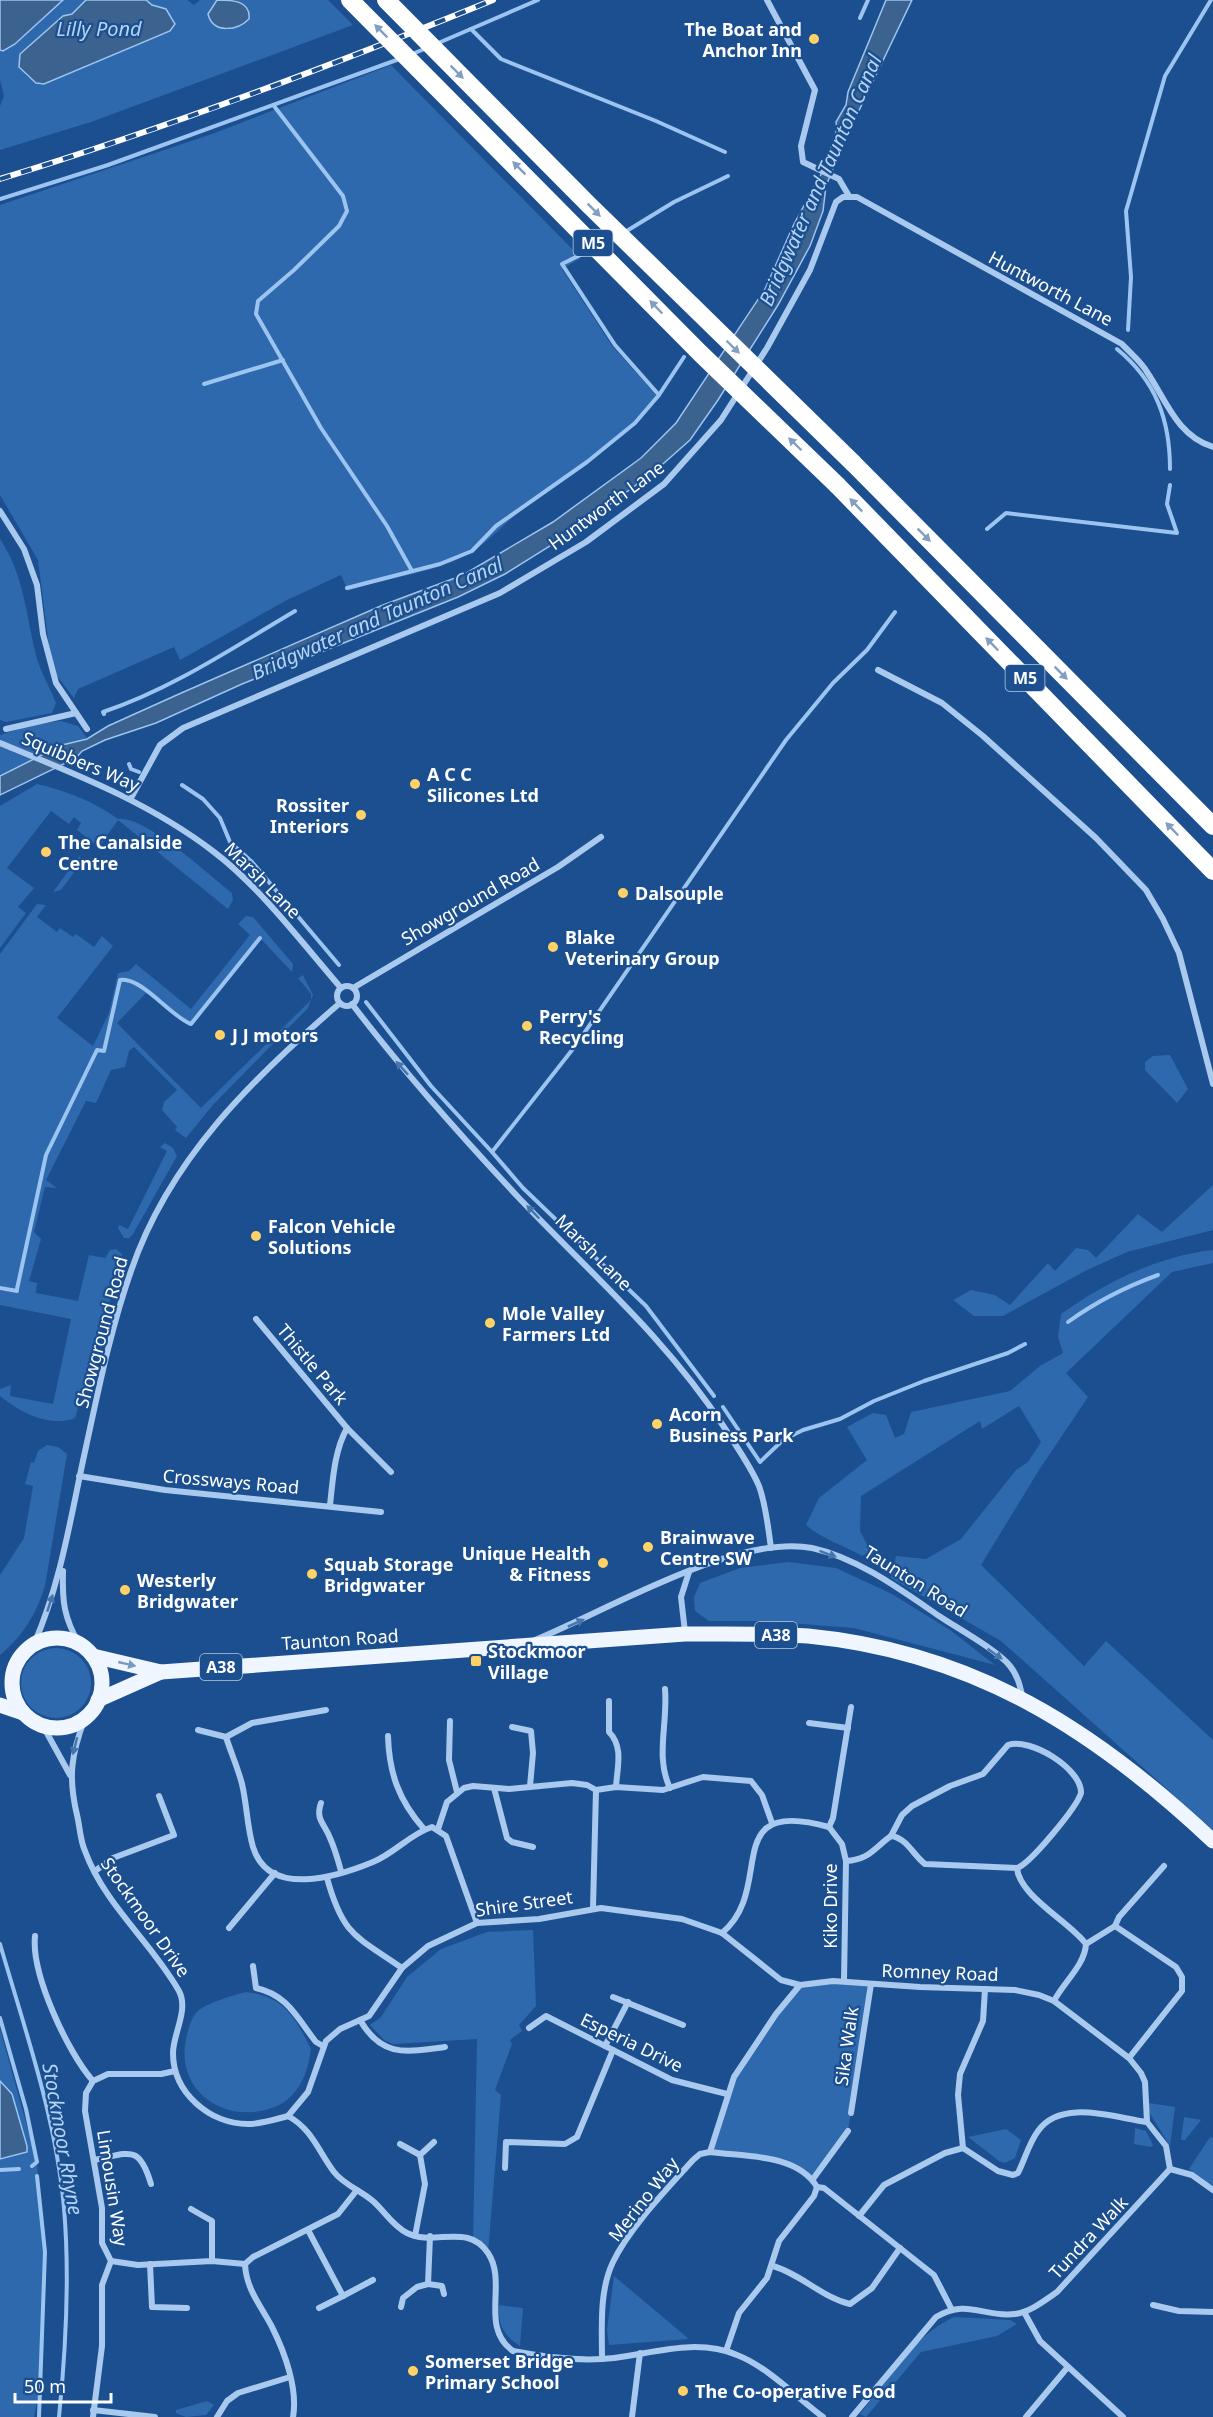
<svg xmlns="http://www.w3.org/2000/svg" width="1213" height="2417" font-family="'Noto Sans',sans-serif">
  <rect width="100%" height="100%" fill="#1b4f8f"/>
  <g fill="#2e69ad">
    <path d="M63 0H86L72 14 63 16 20 54C17 69 27 78 40 85L170 31 175 24C172 8 156 10 146 0H187L194 5 200 0H217L210 9 209 17 213 24 227 30 245 23 242 4 235 0H328L353 25 91 122 0 150V106L4 96 0 80V50L15 44Z"/>
    <path d="M391 65 581 258 562 269 612 346 659 398C619 443 570 474 522 510 505 523 490 540 473 551 442 572 384 578 348 591L341 575 287 600 180 660 174 647 78 689 74 698 57 676 49 646 38 560 0 495V205L212 134Z"/>
    <path d="M0 539C24 575 26 614 36 655 40 671 50 687 56 703L52 713 6 722 0 720Z"/>
    <polygon points="61,721 78,726 87,738 62,745 0,776 0,735 36,724"/>
    <path d="M37 784C67 791 93 801 118 819 145 815 210 876 232 893L233 900 228 909 118 820 99 847 77 830 81 823 74 817 69 824 51 811 7 868 34 888 18 907 26 913 0 948V806Z"/>
    <polygon points="79,856 83,860 61,890 53,892"/>
    <path d="M37 904 46 905 37 917 57 932 60 928 73 937 76 934 94 947 102 936 113 946 57 1018 93 1046 109 1013 118 973 129 971 136 964 191 1009 250 935 238 924 246 916 253 917 293 964 292 972 260 938 191 1024 148 991 117 1023 201 1108 311 1000V994L298 978 303 975 313 995 308 1008 212 1106 186 1138 175 1130 177 1127 162 1110 164 1102 177 1090 134 1047 129 1051 125 1067 111 1070 96 1103 86 1101 46 1180 57 1188 45 1187 34 1232 41 1239 29 1281 37 1283 36 1293 78 1301 89 1255 105 1258 110 1250 116 1249 122 1254V1260L75 1418C49 1428 20 1412 0 1396V1389L11 1385 10 1396 53 1404 71 1319 0 1305V1290L16 1293 17 1290 0 1286V954Z"/>
    <polygon points="1170,1055 1188,1089 1177,1103 1145,1070 1145,1062 1153,1056"/>
    <polygon points="165,1143 173,1148 177,1156 133,1234 129,1238 124,1238 118,1228 119,1225 128,1229 167,1151 160,1147"/>
    <polygon points="1213,1185 1213,1230 1127,1252 1085,1271 1003,1316 974,1316 953,1300 971,1290 995,1295 1010,1305 1048,1263 1055,1271 1076,1248 1088,1250 1096,1258 1138,1214 1162,1232"/>
    <path d="M1213 1250V1263L1172 1272 1066 1373 1088 1397 1039 1470 981 1565 1084 1666 1106 1641 1213 1740V1830L1001 1641 891 1578 896 1556 926 1559 961 1539 1016 1470 1028 1462 1041 1442 1019 1406 982 1429 980 1421 861 1496 860 1531 871 1552 862 1556C843 1545 822 1539 806 1525L819 1498 867 1460 847 1427 873 1413 886 1415 895 1438 904 1434 911 1412 1010 1391 1040 1366 1063 1353 1058 1337 1061 1314C1106 1282 1158 1256 1213 1250Z"/>
    <path d="M47 1445 58 1447 67 1454 45 1586C37 1613 22 1637 0 1655V1575L24 1538 33 1486 25 1484 31 1462 34 1463 38 1451Z"/>
    <polygon points="789,1562 836,1568 892,1594 950,1630 995,1665 854,1628 763,1621 709,1621 695,1611 694,1597 700,1583 740,1568"/>
    <circle cx="56" cy="1683" r="35"/>
    <polygon points="533,1930 536,2006 519,2025 522,2031 510,2040 512,2044 495,2090 501,2095 488,2253 473,2240 477,2039 393,2044 384,2040 370,2025 381,2017 407,1977 441,1949 487,1932"/>
    <polygon points="808,1983 871,1984 848,2131 813,2179 784,2162 710,2152 734,2077 800,1985"/>
    <path d="M246 1992C284 1996 295 2017 311 2049 308 2075 297 2101 269 2109 220 2124 173 2087 187 2035 189 2026 192 2016 199 2010 212 2001 231 1996 246 1992Z"/>
    <polygon points="0,2029 37,2162 45,2282 42,2376 34,2417 0,2417 0,2159 26,2152 27,2146 12,2094 0,2081"/>
    <polygon points="1149,2103 1175,2107 1170,2146 1149,2112"/>
    <polygon points="1184,2117 1201,2120 1185,2140 1181,2140"/>
    <polygon points="1135,2128 1146,2131 1153,2145 1151,2147 1134,2144"/>
    <polygon points="1006,2129 1021,2140 1015,2158 1005,2163 999,2161 968,2137"/>
    <polygon points="1210,2137 1213,2138 1213,2186 1189,2169"/>
    <polygon points="614,2276 689,2339 609,2345 607,2330"/>
    <path d="M499 2305 523 2308 520 2346C503 2335 498 2325 499 2305Z"/>
    <path d="M954 2317 1010 2320 1017 2324 997 2336 921 2352 866 2417 860 2414C887 2381 914 2335 954 2317Z"/>
    <polygon points="207,2401 214,2405 206,2415 186,2417 176,2413 176,2410"/>
  </g>
  <g fill="#3c6290" stroke="#9cc4f0" stroke-width="1.5">
    <polygon points="0,0 63,0 15,44 3,51 0,50"/>
    <polygon points="86,0 146,0 152,5 166,9 175,24 170,31 44,84 36,83 19,67 20,54 63,16 72,14"/>
    <path d="M217 0C231 0 251 0 249 19 237 31 213 34 208 14Z"/>
    <polygon points="886,0 912,0 842,146 826,186 823,211 810,246 778,305 718,400 690,440 655,471 574,531 505,574 458,597 242,684 156,723 105,740 82,751 76,758 0,795 0,776 62,745 87,739 108,726 179,694 383,605 463,575 553,522 641,458 676,423 765,289 794,224 825,167 837,129 836,122 846,105 848,92"/>
    <polygon points="0,2081 12,2094 27,2146 27,2152 0,2159"/>
  </g>
  <g fill="none" stroke-linecap="round" stroke-linejoin="round">
    <g stroke="#9cc4f0" stroke-width="4">
      <polyline points="860,18 868,0"/>
      <polyline points="471,29 501,59 656,121 725,152"/>
      <polyline points="436,44 538,0"/>
      <polyline points="412,54 427,48"/>
      <polyline points="274,106 343,196 347,211 339,226 294,270 258,301 256,314 321,428 387,526 412,571"/>
      <polyline points="0,199 108,165 402,58"/>
      <polyline points="625,232 674,202 728,176"/>
      <polyline points="601,245 615,237"/>
      <polyline points="592,249 562,264 615,345 659,395"/>
      <polyline points="1128,330 1131,277 1126,211 1165,76 1211,0"/>
      <path d="M1117 349C1156 381 1170 420 1170 469"/>
      <polyline points="204,384 283,360"/>
      <polyline points="987,529 1006,513 1177,533 1167,504 1170,485"/>
      <polyline points="347,588 440,564 472,551 496,526 587,462 635,423 659,395 684,357"/>
      <path d="M104 714 103 712C172 689 234 647 295 611"/>
      <polyline points="129,764 131,769 139,772"/>
      <polyline points="182,785 203,799 220,818 230,842 252,862 339,965"/>
      <polyline points="366,1002 431,1086 492,1152"/>
      <polyline points="0,1288 17,1291"/>
      <path d="M17 1289 46 1155 97 1050 104 1051 120 980C141 976 171 1017 191 1024L260 938"/>
      <path d="M1068 1322C1097 1301 1125 1287 1158 1275"/>
      <polyline points="714,1396 646,1306 523,1188 492,1152 576,1045 786,740 833,683 867,650 895,612"/>
      <polyline points="723,1407 760,1462 783,1440 803,1430 840,1419 874,1401 924,1381 1008,1353 1025,1344"/>
      <path d="M0 1944C25 2030 56 2118 64 2208 70 2278 66 2348 59 2417"/>
      <polyline points="0,2018 26,2109 37,2162 32,2166"/>
      <polyline points="0,2170 19,2169"/>
      <polyline points="37,2176 45,2252 39,2417"/>
    </g>
    <g stroke="#a9c9ee" stroke-width="6">
      <polyline points="767,0 815,90 801,146 803,162 839,179 849,196"/>
      <polyline points="0,511 24,549 37,585 43,634 56,683 87,729"/>
      <polyline points="878,670 942,703 983,736 1096,838 1146,890 1163,919 1179,953 1213,1084"/>
      <polyline points="6,729 76,713"/>
      <path d="M0 743C75 774 149 802 214 852 259 886 304 945 341 988"/>
      <path d="M131 798 160 745 183 728 500 593 586 542 664 484 721 420 767 348 810 270 836 202 843 197H857L1122 344C1130 353 1141 361 1147 372 1166 400 1177 436 1213 447"/>
      <circle cx="347" cy="996" r="10"/>
      <polyline points="353,988 558,867 601,837"/>
      <path d="M352 1004C403 1071 460 1135 518 1197 590 1273 666 1338 724 1427 736 1446 750 1465 759 1486 766 1505 768 1527 771 1548"/>
      <path d="M256 1319 347 1428C334 1452 333 1479 330 1505"/>
      <polyline points="347,1428 391,1472"/>
      <polyline points="79,1476 165,1490 381,1512"/>
      <path d="M63 1571C62 1602 64 1617 79 1644"/>
      <polyline points="685,1632 681,1597 689,1572"/>
      <path d="M535 1640C606 1611 737 1533 812 1548 858 1558 901 1590 939 1616 957 1628 997 1650 1010 1666 1018 1676 1020 1686 1023 1699"/>
      <path d="M34 1644C62 1580 71 1514 86 1447 99 1387 111 1328 131 1271 169 1159 253 1078 340 1003"/>
      <path d="M665 1689C668 1724 655 1757 670 1788"/>
      <path d="M609 1701V1732C624 1747 617 1768 616 1787"/>
      <path d="M85 1718C71 1755 68 1777 77 1815 80 1827 80 1840 85 1851 104 1904 152 1943 179 1991 189 2010 173 2034 173 2053 173 2093 210 2124 248 2124 262 2124 276 2119 288 2116 313 2130 318 2151 334 2172 344 2185 362 2191 374 2202 385 2212 393 2226 407 2233 434 2247 467 2222 488 2253 508 2283 479 2327 513 2351 544 2357 582 2362 614 2358 654 2353 697 2338 737 2355 768 2367 796 2397 823 2417"/>
      <polyline points="450,1721 449,1760 457,1792"/>
      <polyline points="809,1723 848,1728"/>
      <polyline points="43,1726 70,1775"/>
      <polyline points="512,1727 531,1731 533,1753 530,1786"/>
      <polyline points="198,1730 226,1737 252,1723 326,1710"/>
      <path d="M388 1736C389 1773 399 1801 424 1829"/>
      <path d="M226 1737C231 1753 238 1768 242 1784 247 1805 247 1827 253 1847 269 1899 339 1876 373 1862 395 1853 410 1834 432 1827L446 1836 477 1923"/>
      <polyline points="494,1788 507,1838 512,1842 533,1847"/>
      <path d="M321 1803C315 1820 325 1824 330 1838 335 1849 338 1860 341 1871"/>
      <polyline points="829,1827 833,1818 851,1707"/>
      <polyline points="438,1829 447,1802 464,1788 473,1786 509,1789 572,1783 587,1785 596,1790 616,1787 663,1790 703,1777 751,1781 762,1795 772,1823"/>
      <path d="M891 1836 902 1815 912 1806 950 1786 983 1774 1008 1745C1030 1737 1082 1769 1081 1793 1077 1807 1030 1864 1017 1868"/>
      <path d="M846 1861C869 1860 874 1848 891 1836 907 1838 913 1855 925 1864L1017 1868C1019 1896 1070 1922 1086 1944 1085 1965 1063 1983 1054 2001"/>
      <polyline points="95,1871 113,1858 174,1835 159,1796"/>
      <path d="M327 1878C343 1936 356 1936 402 1968"/>
      <polyline points="593,1908 596,1790"/>
      <polyline points="1115,1926 1119,1917 1164,1866"/>
      <polyline points="229,1928 275,1873"/>
      <path d="M722 1933C777 1888 717 1796 829 1827L842 1844 846 1861 844 1981"/>
      <path d="M35 1936C31 1974 68 2053 93 2081"/>
      <polyline points="1086,1944 1115,1926 1176,1967 1182,1977 1182,1991 1129,2058"/>
      <path d="M253 1966 256 1988C288 1995 297 2018 316 2042L323 2046"/>
      <polyline points="613,1997 683,2025"/>
      <path d="M360 2020C382 2058 406 2052 445 2047"/>
      <polyline points="529,2028 546,2016 672,2080 727,2094"/>
      <polyline points="605,2046 628,2002"/>
      <polyline points="851,2113 871,1984"/>
      <polyline points="288,2116 308,2092 326,2041 340,2029 369,2016 402,1968 428,1946 477,1923 539,1919 601,1908 682,1919 722,1933 781,1980 800,1985"/>
      <polyline points="400,2144 420,2155"/>
      <polyline points="963,2148 958,2095 960,2074 983,2021 985,1989"/>
      <polyline points="710,2152 734,2077 776,2014 800,1985 833,1981 920,1987 1015,1990 1039,1995 1054,2001 1129,2058 1141,2073 1145,2082 1147,2122 1166,2146 1170,2169"/>
      <path d="M94 2160C130 2153 139 2144 151 2184"/>
      <polyline points="505,2168 506,2142 565,2144 577,2137 613,2050"/>
      <polyline points="1170,2169 1192,2175 1213,2190"/>
      <polyline points="813,2179 848,2131"/>
      <polyline points="191,2209 212,2221 212,2261"/>
      <path d="M859 2216 884 2185 945 2153 963 2148 998 2171 1013 2175 1018 2173C1025 2159 1029 2143 1038 2131 1061 2098 1115 2118 1147 2122"/>
      <polyline points="308,2230 343,2296 373,2280"/>
      <polyline points="415,2236 425,2184 420,2155 434,2142"/>
      <polyline points="111,2261 138,2265 212,2261 245,2264 253,2257 338,2214 357,2190"/>
      <polyline points="150,2264 152,2307 187,2308"/>
      <path d="M245 2264C246 2289 261 2306 272 2327 285 2353 298 2389 293 2417"/>
      <path d="M773 2266C801 2274 821 2297 850 2304L872 2288 900 2248"/>
      <polyline points="428,2284 442,2286 444,2294"/>
      <polyline points="1153,2305 1179,2311 1213,2312"/>
      <polyline points="401,2307 403,2298 417,2287 428,2284 430,2236"/>
      <polyline points="319,2308 343,2296"/>
      <polyline points="1024,2312 1040,2341 1123,2417"/>
      <polyline points="726,2351 739,2313 767,2278 779,2241 814,2196 817,2187"/>
      <path d="M602 2359C602 2328 599 2291 613 2262 629 2228 668 2188 693 2160L700 2154 710 2152C744 2157 797 2153 817 2187L824 2188 934 2275 951 2308"/>
      <polyline points="93,2410 155,2417"/>
      <polyline points="93,2417 102,2346 102,2285 111,2261 102,2243 102,2208 85,2111 86,2093 93,2081 108,2074 161,2074 175,2071"/>
      <polyline points="217,2417 227,2401 238,2393 290,2377"/>
      <polyline points="632,2417 640,2353"/>
      <path d="M852 2417 936 2317C968 2298 983 2318 1015 2314 1030 2312 1044 2301 1057 2292L1170 2169"/>
      <polyline points="1026,2417 1067,2368"/>
    </g>
    <g stroke="#f0f6ff" stroke-width="15">
      <circle cx="57" cy="1683" r="45"/>
      <path d="M93 1656 161 1672 685 1634C726 1634 767 1633 808 1636 974 1652 1095 1730 1213 1841"/>
      <polyline points="98,1700 161,1672"/>
      <polyline points="0,1705 23,1713"/>
    </g>
    <g stroke="#fff" stroke-width="18">
      <polyline points="853,463 1213,826"/>
      <polyline points="837,485 1213,871"/>
    </g>
    <defs>
      <path id="rail" d="M0 179C167 128 331 66 493 0"/>
    </defs>
    <use href="#rail" stroke="#fff" stroke-width="6"/>
    <use href="#rail" stroke="#1b4f8f" stroke-width="4" stroke-dasharray="11" stroke-linecap="butt"/>
    <g stroke="#fff" stroke-width="18">
      <polyline points="350,0 700,353 837,485"/>
      <polyline points="386,0 589,205 853,463"/>
    </g>
  </g>
  <defs><path id="oneway-solid" d="M-6-.8H1V-3.2L6.5 0L1 3.2V.8H-6Z" transform="scale(1.5)"/></defs>
  <g fill="#829ec1">
    <use href="#oneway-solid" transform="translate(381 31) rotate(-135)"/>
    <use href="#oneway-solid" transform="translate(457 72) rotate(45)"/>
    <use href="#oneway-solid" transform="translate(519 168) rotate(-135)"/>
    <use href="#oneway-solid" transform="translate(594 210) rotate(45)"/>
    <use href="#oneway-solid" transform="translate(656 307) rotate(-134)"/>
    <use href="#oneway-solid" transform="translate(733 347) rotate(44)"/>
    <use href="#oneway-solid" transform="translate(795 444) rotate(-136)"/>
    <use href="#oneway-solid" transform="translate(856 505) rotate(-134)"/>
    <use href="#oneway-solid" transform="translate(924 535) rotate(45)"/>
    <use href="#oneway-solid" transform="translate(992 644) rotate(-134)"/>
    <use href="#oneway-solid" transform="translate(1061 673) rotate(45)"/>
    <use href="#oneway-solid" transform="translate(1172 829) rotate(-134)"/>
  </g>
  <g fill="#4674ac">
    <use href="#oneway-solid" transform="translate(402 1068) rotate(-132)"/>
    <use href="#oneway-solid" transform="translate(533 1212) rotate(-134)"/>
    <use href="#oneway-solid" transform="translate(828 1554) rotate(20)"/>
    <use href="#oneway-solid" transform="translate(50 1603) rotate(-72)"/>
    <use href="#oneway-solid" transform="translate(576 1623) rotate(-24)"/>
    <use href="#oneway-solid" transform="translate(995 1654) rotate(35)"/>
    <use href="#oneway-solid" transform="translate(75 1746) rotate(104)"/>
  </g>
  <use fill="#7b9ac1" href="#oneway-solid" transform="translate(127 1664) rotate(13)"/>
  <g fill="#ffd166" stroke="#1b4f8f" stroke-width="2">
    <circle cx="814" cy="39" r="6"/>
    <circle cx="415" cy="784" r="6"/>
    <circle cx="361" cy="815" r="6"/>
    <circle cx="46" cy="852" r="6"/>
    <circle cx="623" cy="893" r="6"/>
    <circle cx="553" cy="947" r="6"/>
    <circle cx="527" cy="1026" r="6"/>
    <circle cx="220" cy="1035" r="6"/>
    <circle cx="256" cy="1236" r="6"/>
    <circle cx="490" cy="1323" r="6"/>
    <circle cx="657" cy="1424" r="6"/>
    <circle cx="648" cy="1547" r="6"/>
    <circle cx="603" cy="1563" r="6"/>
    <circle cx="312" cy="1574" r="6"/>
    <circle cx="125" cy="1590" r="6"/>
    <rect x="470" y="1655" width="12" height="12" rx="3"/>
    <circle cx="413" cy="2371" r="6"/>
    <circle cx="683" cy="2391" r="6"/>
  </g>
  <g text-anchor="middle" dominant-baseline="central" stroke-width="4.5" stroke-linejoin="round" paint-order="stroke">
    <g fill="#1b4f8f" stroke="#bbcadd" stroke-width="1.5">
      <rect x="573.5" y="230" width="39" height="26" rx="4.5"/>
      <rect x="1005.5" y="665" width="39" height="26" rx="4.5"/>
      <rect x="755" y="1622" width="42" height="26" rx="4.5"/>
      <rect x="200" y="1654" width="42" height="26" rx="4.5"/>
    </g>
    <g font-size="16" font-weight="bold" fill="#fff">
      <text x="593" y="243">M5</text>
      <text x="1025" y="678">M5</text>
      <text x="776" y="1635">A38</text>
      <text x="221" y="1667">A38</text>
    </g>
    <g font-size="18" font-weight="bold" fill="#fff" stroke="#1b4f8f" text-anchor="start">
      <text x="802" y="29" text-anchor="end">The Boat and<tspan x="802" dy="21">Anchor Inn</tspan></text>
      <text x="427" y="774">A C C<tspan x="427" dy="21">Silicones Ltd</tspan></text>
      <text x="349" y="805" text-anchor="end">Rossiter<tspan x="349" dy="21">Interiors</tspan></text>
      <text x="58" y="842">The Canalside<tspan x="58" dy="21">Centre</tspan></text>
      <text x="635" y="893">Dalsouple</text>
      <text x="565" y="937">Blake<tspan x="565" dy="21">Veterinary Group</tspan></text>
      <text x="539" y="1016">Perry's<tspan x="539" dy="21">Recycling</tspan></text>
      <text x="232" y="1035">J J motors</text>
      <text x="268" y="1226">Falcon Vehicle<tspan x="268" dy="21">Solutions</tspan></text>
      <text x="502" y="1313">Mole Valley<tspan x="502" dy="21">Farmers Ltd</tspan></text>
      <text x="669" y="1414">Acorn<tspan x="669" dy="21">Business Park</tspan></text>
      <text x="660" y="1537">Brainwave<tspan x="660" dy="21">Centre SW</tspan></text>
      <text x="591" y="1553" text-anchor="end">Unique Health<tspan x="591" dy="21">&amp; Fitness</tspan></text>
      <text x="324" y="1564">Squab Storage<tspan x="324" dy="21">Bridgwater</tspan></text>
      <text x="137" y="1580">Westerly<tspan x="137" dy="21">Bridgwater</tspan></text>
      <text x="488" y="1651">Stockmoor<tspan x="488" dy="21">Village</tspan></text>
      <text x="425" y="2361">Somerset Bridge<tspan x="425" dy="21">Primary School</tspan></text>
      <text x="695" y="2391">The Co-operative Food</text>
    </g>
    <g font-size="18" fill="#fff" stroke="#1b4f8f">
      <text transform="translate(1051 288) rotate(28)">Huntworth Lane</text>
      <text transform="translate(606 505) rotate(-36)">Huntworth Lane</text>
      <text transform="translate(81 761) rotate(23)">Squibbers Way</text>
      <text transform="translate(263 880) rotate(45)">Marsh Lane</text>
      <text transform="translate(470 901) rotate(-30)">Showground Road</text>
      <text transform="translate(594 1252) rotate(45)">Marsh Lane</text>
      <text transform="translate(101 1332) rotate(-75)">Showground Road</text>
      <text transform="translate(313 1364) rotate(50)">Thistle Park</text>
      <text transform="translate(231 1481) rotate(5)">Crossways Road</text>
      <text transform="translate(916 1581) rotate(32)">Taunton Road</text>
      <text transform="translate(340 1639) rotate(-4)">Taunton Road</text>
      <text transform="translate(524 1903) rotate(-8)">Shire Street</text>
      <text transform="translate(830 1906) rotate(-90)">Kiko Drive</text>
      <text transform="translate(146 1917) rotate(55)">Stockmoor Drive</text>
      <text transform="translate(940 1972) rotate(2)">Romney Road</text>
      <text transform="translate(632 2042) rotate(26)">Esperia Drive</text>
      <text transform="translate(846 2046) rotate(-82)">Sika Walk</text>
      <text transform="translate(113 2188) rotate(81)">Limousin Way</text>
      <text transform="translate(643 2199) rotate(-52)">Merino Way</text>
      <text transform="translate(1088 2237) rotate(-47)">Tundra Walk</text>
    </g>
    <g font-size="20" font-style="italic" fill="#b5d3f5" stroke="#1b4f8f">
      <text x="99" y="28">Lilly Pond</text>
      <text transform="translate(820 180) rotate(-66)">Bridgwater and Taunton Canal</text>
      <text transform="translate(377 618) rotate(-24)">Bridgwater and Taunton Canal</text>
      <text transform="translate(63 2139) rotate(80)">Stockmoor Rhyne</text>
    </g>
  </g>
  <path d="M15 2393v9h96v-9" fill="none" stroke="#ffffff" stroke-width="3"/>
  <text x="24" y="2393" font-size="18" fill="#ffffff" stroke="#1b4f8f" stroke-width="4.5" paint-order="stroke">50 m</text>
</svg>
